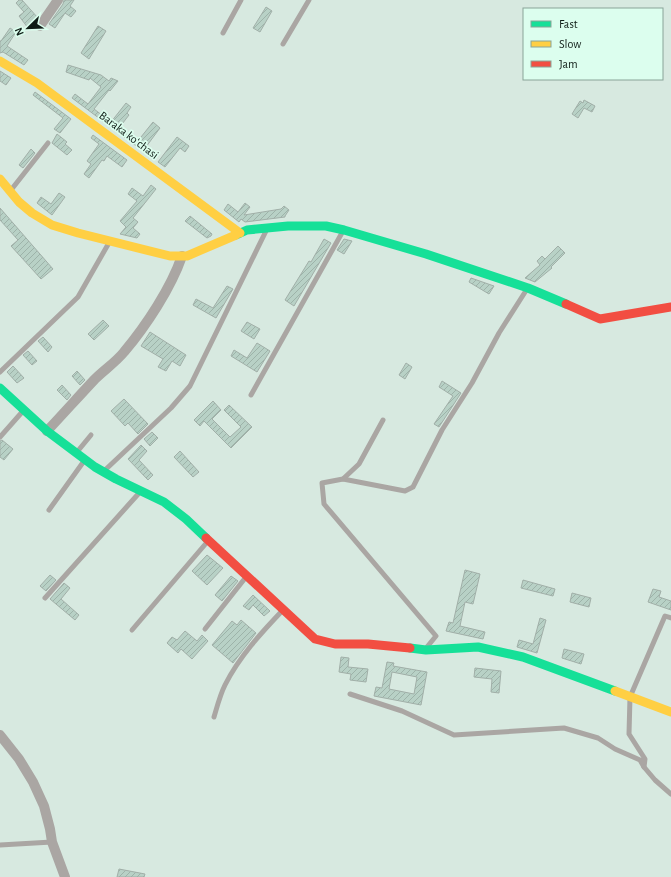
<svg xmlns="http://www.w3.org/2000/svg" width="671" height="877" font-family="'Alegreya Sans',sans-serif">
  <defs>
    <pattern id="building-hatch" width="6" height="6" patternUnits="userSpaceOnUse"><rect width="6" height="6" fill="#b8d1c6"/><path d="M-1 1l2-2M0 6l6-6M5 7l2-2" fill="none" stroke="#9db3a9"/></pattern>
  </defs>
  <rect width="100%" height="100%" fill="#d7e9e0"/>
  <g fill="url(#building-hatch)" stroke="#a1afa8" fill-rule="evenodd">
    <polygon points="19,0 22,0 38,18 28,28 19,16 24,12 16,3"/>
    <polygon points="64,0 74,0 70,6 76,11 71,17 65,13 55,28 49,24 63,4"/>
    <polygon points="266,7 272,11 260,32 253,28"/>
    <polygon points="98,26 106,31 89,59 81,53"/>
    <polygon points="10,28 16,32 7,46 28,60 24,65 3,52 0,53 0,41 1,41"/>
    <polygon points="68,65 101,75 109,81 111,78 118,81 110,91 109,90 94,109 111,122 126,103 131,107 127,113 129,115 119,128 137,142 153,122 160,128 143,151 72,98 75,94 88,104 101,87 90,78 89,80 66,72"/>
    <polygon points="0,71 11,78 6,85 0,81"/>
    <polygon points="35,92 71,119 60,133 54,129 63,118 33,95"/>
    <polygon points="584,100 595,106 592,112 584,108 578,118 572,114 580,101 583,103"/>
    <polygon points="57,134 67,142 65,144 72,150 67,155 52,143"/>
    <polygon points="93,135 127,160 122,167 107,156 104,161 102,160 89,178 84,174 91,164 87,161 99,144 91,138"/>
    <polygon points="177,137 189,146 185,152 180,148 165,167 158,162"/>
    <polygon points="31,149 35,153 23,168 19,165"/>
    <polygon points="151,185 156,189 133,218 138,222 133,228 140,234 137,238 120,234 126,227 120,221 137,201 128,194 132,188 143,196"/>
    <polygon points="59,193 65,197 52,215 37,203 41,197 51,204"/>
    <polygon points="245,203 250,207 244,215 281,209 284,206 289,210 285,216 285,217 245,222 241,219 239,222 224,210 228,204 238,212"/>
    <polygon points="0,208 53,269 41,279 11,246 18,240 0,220"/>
    <polygon points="190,216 212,234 211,236 207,238 185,221"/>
    <polygon points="324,239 331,243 294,306 285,300 309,261 311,262"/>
    <polygon points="344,239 352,241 344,254 337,250"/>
    <polygon points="558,246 565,253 551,267 552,268 535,282 525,278 540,265 537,261 542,256 545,259"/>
    <polygon points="471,278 494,286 489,294 469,282"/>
    <polygon points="227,286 233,289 216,318 193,305 196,299 213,308"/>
    <polygon points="103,320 109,326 94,340 88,334"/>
    <polygon points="247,322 260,329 254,339 241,331"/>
    <polygon points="150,332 186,355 180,366 172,361 166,371 158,367 163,359 141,346"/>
    <polygon points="43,337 52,347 48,352 38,341"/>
    <polygon points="257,343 270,351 257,372 231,356 234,350 247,358"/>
    <polygon points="28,351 37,361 32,365 23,355"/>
    <polygon points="406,363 412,367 405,379 399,375"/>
    <polygon points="13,366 24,378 17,383 7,372"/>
    <polygon points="77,371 85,380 80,385 72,376"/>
    <polygon points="442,381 461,393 439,427 434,424 453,396 439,387"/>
    <polygon points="62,385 71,395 67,400 57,390"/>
    <polygon points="124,399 148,424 138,434 128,423 125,426 111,411"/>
    <polygon points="213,401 221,410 212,419 230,437 241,427 224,410 229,405 252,427 231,448 204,421 200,426 194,420"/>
    <polygon points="152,432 158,438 150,446 144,439"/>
    <polygon points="2,440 13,449 4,460 0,457 0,441"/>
    <polygon points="141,445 147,451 139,460 153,475 148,480 128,459"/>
    <polygon points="180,451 199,472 193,477 174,457"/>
    <polygon points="207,555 223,568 207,585 192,571"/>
    <polygon points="465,570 480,574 473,604 465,602 460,626 485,632 483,639 446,631 449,622 453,623"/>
    <polygon points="50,575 56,580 46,591 40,586"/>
    <polygon points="231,576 238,581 222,601 215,595"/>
    <polygon points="523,580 555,589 553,596 521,588"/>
    <polygon points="64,583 70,588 61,599 79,615 75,620 50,599"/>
    <polygon points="653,589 661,591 659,597 671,601 671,610 648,602"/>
    <polygon points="572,593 591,598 589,607 570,602"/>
    <polygon points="253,595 270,611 264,616 253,605 249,610 243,606"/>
    <polygon points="540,618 546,620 537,653 517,647 519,640 533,644"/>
    <polygon points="241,620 256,633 233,663 212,645 232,621 237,625"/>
    <polygon points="185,631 197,641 202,635 208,641 192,659 181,649 178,653 167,643 172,637 177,640"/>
    <polygon points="564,649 584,654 581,664 562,658"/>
    <polygon points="341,657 349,658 348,667 368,669 366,682 350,680 351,674 339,672"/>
    <path d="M387 662 394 663 393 666 427 672 421 705 374 696 376 687 382 688ZM392 672 417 677 414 694 389 689Z"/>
    <polygon points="475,668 501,671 499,693 491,692 492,679 474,677"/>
    <polygon points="119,869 145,874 144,877 117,877"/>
  </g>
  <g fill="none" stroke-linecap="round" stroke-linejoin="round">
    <g stroke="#aaa6a3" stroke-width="5">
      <polyline points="223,33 241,0"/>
      <polyline points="283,44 309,0"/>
      <polyline points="11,190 48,143"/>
      <polyline points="0,372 78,297 110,241"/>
      <polyline points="251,395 343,231"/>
      <polyline points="383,420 359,464 343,479 322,483 324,504 436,636 427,647"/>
      <polyline points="0,437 23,411"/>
      <polyline points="77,452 91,435"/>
      <polyline points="104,471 171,408 190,386 266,231"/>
      <polyline points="343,479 405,491 413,487 442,430 472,383 499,333 527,289"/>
      <polyline points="49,510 84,461"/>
      <polyline points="45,598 140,492"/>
      <polyline points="205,629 246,577"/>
      <polyline points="132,630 208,541"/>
      <polyline points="350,694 402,711 454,735 564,728 598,738 615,749 640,760 644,767 645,759 629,734 630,697 665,616 671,618"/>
      <path d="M214 717C217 707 220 695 225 685 239 657 261 633 282 611"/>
      <polyline points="644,767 655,780 671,794"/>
      <polyline points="0,845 52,842"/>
    </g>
    <g stroke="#aaa6a3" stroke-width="10">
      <polyline points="40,26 58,0"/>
      <path d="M47 431C63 414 79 396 95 379 104 370 116 362 124 352 146 326 171 288 182 256"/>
      <polyline points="0,735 19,759 33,782 44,806 50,829 52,842 65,877"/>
    </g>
    <g stroke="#16e098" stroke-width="9">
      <polyline points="236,235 247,230 288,226 326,226 344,230 426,254 528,288 566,304"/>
      <polyline points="0,388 47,431 95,467 116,479 164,502 186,519 206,538"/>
      <polyline points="410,648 426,650 478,647 523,657 615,691"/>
    </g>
    <g stroke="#ffcf43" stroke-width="9">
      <polyline points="0,61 37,83 240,233"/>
      <polyline points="0,179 19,202 32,213 52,225 78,233 170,256 187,256 236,235"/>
      <polyline points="615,691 671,712"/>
    </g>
    <g stroke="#f24e42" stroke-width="9">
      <polyline points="566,304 600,319 671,307"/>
      <polyline points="206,538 315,639 335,644 368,644 410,648"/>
    </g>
  </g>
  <g text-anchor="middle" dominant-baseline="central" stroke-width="3.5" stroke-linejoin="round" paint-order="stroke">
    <g font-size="12" fill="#0f1c16" stroke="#dcfeee">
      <text transform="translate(129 135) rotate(37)">Baraka koʻchasi</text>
    </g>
  </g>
  <rect x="523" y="8" width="140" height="72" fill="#dcfeee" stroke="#8aa498"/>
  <rect x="531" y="21" width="20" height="6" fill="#16e098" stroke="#8aa498"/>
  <text x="559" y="28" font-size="12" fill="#0f1c16">Fast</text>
  <rect x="531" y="41" width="20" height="6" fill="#ffcf43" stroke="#8aa498"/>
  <text x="559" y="48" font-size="12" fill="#0f1c16">Slow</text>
  <rect x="531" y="61" width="20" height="6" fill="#f24e42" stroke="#8aa498"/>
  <text x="559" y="68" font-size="12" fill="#0f1c16">Jam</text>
  <g transform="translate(28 28) rotate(247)" stroke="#dcfeee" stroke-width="3" paint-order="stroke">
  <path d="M0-3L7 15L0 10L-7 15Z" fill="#0f1c16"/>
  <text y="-6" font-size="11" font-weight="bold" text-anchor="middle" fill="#0f1c16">N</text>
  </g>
</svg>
